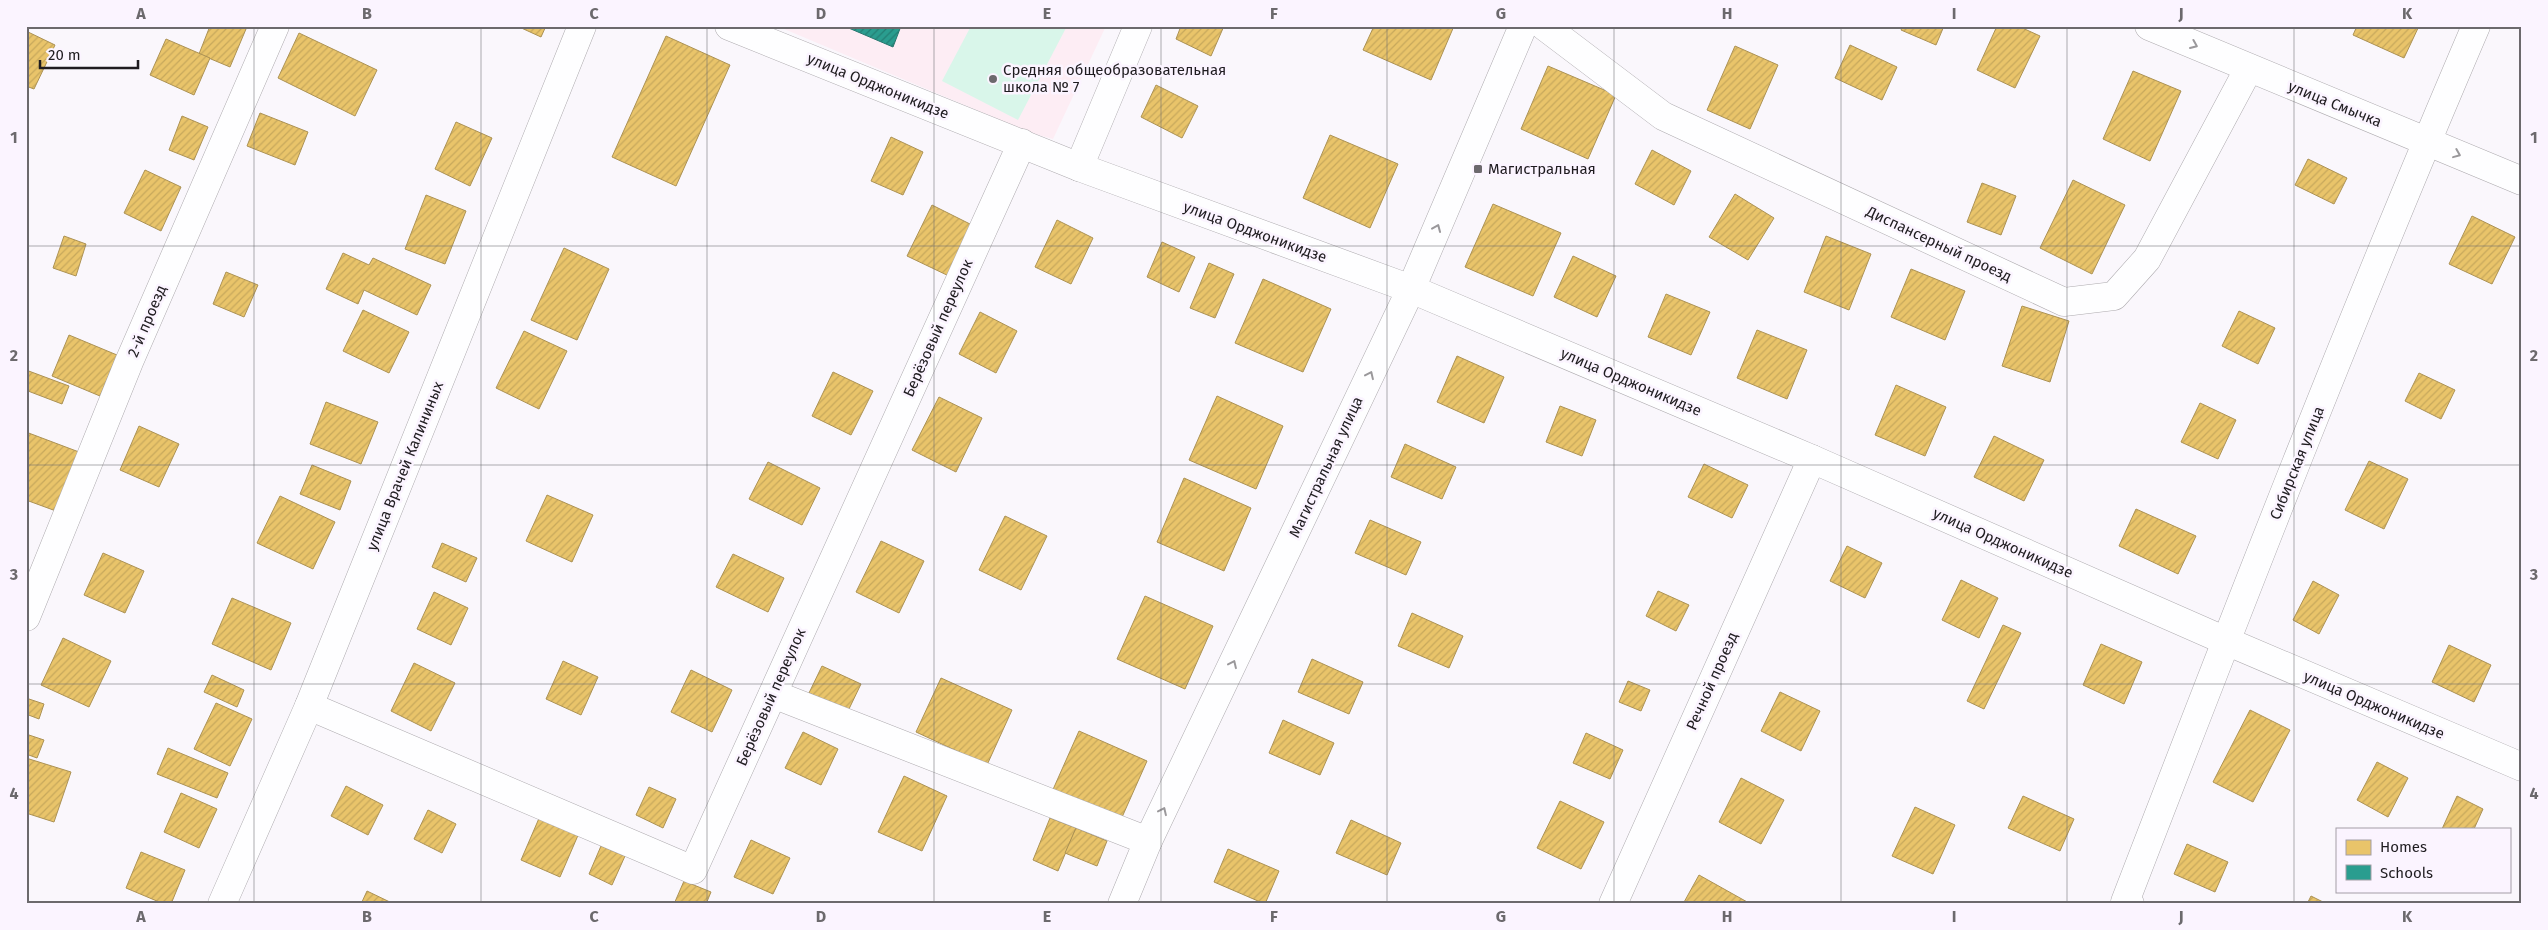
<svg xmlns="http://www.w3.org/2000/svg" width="2548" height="930" font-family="'Fira Sans',sans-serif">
  <defs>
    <pattern id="homes-hatch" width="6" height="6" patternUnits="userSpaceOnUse" patternTransform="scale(1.25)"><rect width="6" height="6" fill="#e9c46a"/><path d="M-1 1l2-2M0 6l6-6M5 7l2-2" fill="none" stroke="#c7a85c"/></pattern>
    <pattern id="schools-hatch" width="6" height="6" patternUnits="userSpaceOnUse" patternTransform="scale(1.25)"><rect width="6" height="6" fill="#2a9d8f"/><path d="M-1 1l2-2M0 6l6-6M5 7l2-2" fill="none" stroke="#237f74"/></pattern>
  </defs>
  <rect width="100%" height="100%" fill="#faf7fc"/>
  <polygon fill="#fdedf4" points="777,26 1106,26 1053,139 1031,133"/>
  <polygon fill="#d9f6ea" points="971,26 1067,26 1018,120 942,81"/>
  <g fill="url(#homes-hatch)" stroke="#ac9254">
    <polygon points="210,26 239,26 246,29 230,67 199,54"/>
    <polygon points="517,26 546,26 541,37"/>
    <polygon points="1181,26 1224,26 1211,56 1176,39"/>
    <polygon points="1374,26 1454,26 1431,80 1363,50"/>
    <polygon points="1903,26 1944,26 1936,45 1901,30"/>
    <polygon points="1997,26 2018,26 2040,36 2015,88 1977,70"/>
    <polygon points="2357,26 2419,26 2404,58 2353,35"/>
    <polygon points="26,31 55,45 34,89 26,86"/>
    <polygon points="299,33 377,70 355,116 278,78"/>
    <polygon points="666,36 730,65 676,186 612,157"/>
    <polygon points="166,39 210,58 194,95 150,75"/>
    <polygon points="1850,45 1897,67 1882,100 1835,78"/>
    <polygon points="1735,46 1778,65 1750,129 1707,110"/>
    <polygon points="1548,66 1616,95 1588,159 1521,129"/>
    <polygon points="2133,71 2181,91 2150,161 2103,139"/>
    <polygon points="1156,85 1198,106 1182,138 1141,117"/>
    <polygon points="260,113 308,132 295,165 247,146"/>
    <polygon points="182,116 208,127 194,160 169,150"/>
    <polygon points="456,122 492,138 470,186 435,169"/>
    <polygon points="1330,135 1398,164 1370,228 1303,198"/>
    <polygon points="891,137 923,152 903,195 871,181"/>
    <polygon points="1652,150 1691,171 1674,205 1635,184"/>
    <polygon points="2308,159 2347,178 2334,204 2295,185"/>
    <polygon points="145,170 181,187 161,231 124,213"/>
    <polygon points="2073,180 2125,205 2092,274 2040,248"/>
    <polygon points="1982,183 2016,196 2001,235 1967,222"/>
    <polygon points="1735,194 1774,218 1748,260 1709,237"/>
    <polygon points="426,195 466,211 445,264 405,249"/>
    <polygon points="1493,204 1561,233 1533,296 1465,267"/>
    <polygon points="932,205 976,227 951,277 907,256"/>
    <polygon points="2472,216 2515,237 2492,284 2449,264"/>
    <polygon points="1057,220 1093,238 1071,284 1035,267"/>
    <polygon points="64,236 86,244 76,276 53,268"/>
    <polygon points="1826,236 1871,254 1849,310 1804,292"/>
    <polygon points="1162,242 1195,257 1179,292 1147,277"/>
    <polygon points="564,248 609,269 577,340 531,320"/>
    <polygon points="343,253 369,265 373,258 431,285 417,315 364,290 358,304 326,289"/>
    <polygon points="1573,256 1616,276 1597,317 1554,297"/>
    <polygon points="1209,263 1234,274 1215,318 1190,308"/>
    <polygon points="1911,269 1965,291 1945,340 1891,317"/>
    <polygon points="226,272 258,285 244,317 213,304"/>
    <polygon points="1263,279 1331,309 1303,372 1235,343"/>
    <polygon points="1666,294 1710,312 1691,355 1648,337"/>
    <polygon points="2022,306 2069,321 2050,382 2002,366"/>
    <polygon points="363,310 409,332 389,373 343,351"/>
    <polygon points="2239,311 2275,328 2258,364 2222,346"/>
    <polygon points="980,312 1017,331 996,373 959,354"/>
    <polygon points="1757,330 1807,350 1787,399 1737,378"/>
    <polygon points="524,331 567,351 539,409 496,388"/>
    <polygon points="69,335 117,355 100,396 52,376"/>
    <polygon points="1457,356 1504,377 1484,423 1437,402"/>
    <polygon points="26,370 69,386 62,404 28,391 26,396"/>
    <polygon points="833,372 873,391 851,435 812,416"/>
    <polygon points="2419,373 2455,390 2441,419 2405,401"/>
    <polygon points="1896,385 1946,407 1925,456 1875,435"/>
    <polygon points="1217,396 1283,426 1256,489 1189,460"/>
    <polygon points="939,397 982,418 956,472 912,450"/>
    <polygon points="326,402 378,422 361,464 310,444"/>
    <polygon points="2200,403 2236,420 2218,459 2181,442"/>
    <polygon points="1560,406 1596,420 1582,456 1546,442"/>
    <polygon points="139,426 179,444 159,487 120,470"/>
    <polygon points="26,432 79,452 56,511 26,500"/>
    <polygon points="1994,436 2044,460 2024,501 1974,477"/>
    <polygon points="1405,444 1456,467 1442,499 1391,477"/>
    <polygon points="2369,461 2408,479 2384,529 2345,510"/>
    <polygon points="768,462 820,488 802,525 749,499"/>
    <polygon points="1704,464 1748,485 1732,518 1688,497"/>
    <polygon points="312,465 351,481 340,510 300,494"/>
    <polygon points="1184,478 1251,508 1224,571 1157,542"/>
    <polygon points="547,495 593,515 572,562 526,541"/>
    <polygon points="280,496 335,522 313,569 257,543"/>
    <polygon points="2136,509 2196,536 2178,574 2119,546"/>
    <polygon points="1005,516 1047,536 1021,590 979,570"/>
    <polygon points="1370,520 1421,542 1406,575 1355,553"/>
    <polygon points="881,541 924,561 899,613 856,592"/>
    <polygon points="442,543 477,558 466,582 432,567"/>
    <polygon points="1847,546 1882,563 1865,598 1830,581"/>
    <polygon points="103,553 144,571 125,613 84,595"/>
    <polygon points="733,554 784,578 768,612 716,587"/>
    <polygon points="1961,580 1998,598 1979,638 1942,620"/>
    <polygon points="2313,581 2339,595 2319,634 2293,620"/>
    <polygon points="1658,591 1689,605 1676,631 1646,616"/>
    <polygon points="434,592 468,608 451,645 417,629"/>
    <polygon points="1145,596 1213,626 1185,689 1117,659"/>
    <polygon points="232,598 291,623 271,670 212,644"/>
    <polygon points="1412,613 1463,636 1449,668 1398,646"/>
    <polygon points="2003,625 2021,633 1984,709 1967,701"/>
    <polygon points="63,638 111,661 89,707 41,685"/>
    <polygon points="2101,644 2142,662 2124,704 2083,685"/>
    <polygon points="2449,645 2491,665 2474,702 2432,682"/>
    <polygon points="1312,659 1363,682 1349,714 1298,692"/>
    <polygon points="563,661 598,677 581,715 546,699"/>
    <polygon points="414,663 455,683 431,731 391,711"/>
    <polygon points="822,666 861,684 848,711 809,693"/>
    <polygon points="691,670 732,690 712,732 671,712"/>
    <polygon points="212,675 244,690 237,707 204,692"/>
    <polygon points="941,678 1012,710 987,765 916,732"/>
    <polygon points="1628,681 1650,690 1641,711 1619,702"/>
    <polygon points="1780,692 1820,711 1801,751 1761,731"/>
    <polygon points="26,698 44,704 39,719 26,714"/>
    <polygon points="216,703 252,719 230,766 194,749"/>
    <polygon points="2250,710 2290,730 2253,802 2213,782"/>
    <polygon points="1283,720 1334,743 1320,775 1269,753"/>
    <polygon points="1079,731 1147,761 1119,824 1051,794"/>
    <polygon points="803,732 838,749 821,785 785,768"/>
    <polygon points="1586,733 1623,750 1610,779 1573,763"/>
    <polygon points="26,734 44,740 37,758 26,754"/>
    <polygon points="168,748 228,773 217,798 157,774"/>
    <polygon points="26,758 71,772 54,822 26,813"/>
    <polygon points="2377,762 2408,778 2388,817 2357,800"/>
    <polygon points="904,776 947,796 922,851 878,832"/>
    <polygon points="1741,778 1784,800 1761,844 1719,822"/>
    <polygon points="346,786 383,805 368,835 331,816"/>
    <polygon points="649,787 676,799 663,828 636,815"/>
    <polygon points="181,793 217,809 199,848 164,832"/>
    <polygon points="2023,796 2074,819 2060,851 2008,828"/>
    <polygon points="2457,796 2483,809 2474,829 2442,829"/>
    <polygon points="1560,801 1604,822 1581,869 1537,848"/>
    <polygon points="1915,807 1955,825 1933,874 1892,856"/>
    <polygon points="428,810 456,824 442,853 414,839"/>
    <polygon points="540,816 579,833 560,877 521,860"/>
    <polygon points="1050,818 1076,828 1058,871 1033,860"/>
    <polygon points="1351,820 1401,843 1387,875 1336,853"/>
    <polygon points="1076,828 1107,841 1097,866 1065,853"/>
    <polygon points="751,840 790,858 773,894 734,877"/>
    <polygon points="2187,844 2228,862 2215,892 2174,874"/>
    <polygon points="601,846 625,856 612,885 589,874"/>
    <polygon points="1228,849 1279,871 1265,904 1214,882"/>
    <polygon points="141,852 185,870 171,904 164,904 126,888"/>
    <polygon points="1699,875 1749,903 1749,904 1683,904"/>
    <polygon points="684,881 711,892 706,904 674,904"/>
    <polygon points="367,891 394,904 361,904"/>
    <polygon points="2311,896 2327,904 2307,904"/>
  </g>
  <polygon fill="url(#schools-hatch)" stroke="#27766e" points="844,26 901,26 893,47"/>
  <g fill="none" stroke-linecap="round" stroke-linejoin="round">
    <defs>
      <g id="minor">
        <polyline points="729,26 1079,167 1411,289 1812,459 2226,641 2522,767"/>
        <polyline points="1544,26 1663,116 2064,302 2114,296 2147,259 2249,68"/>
        <polyline points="1079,167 1138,26"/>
        <polyline points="26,617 129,362 275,26"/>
        <polyline points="773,694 1148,841"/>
        <polyline points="309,706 693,870 1022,143"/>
        <polyline points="222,904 309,706 582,26"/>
        <polyline points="1613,904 1812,459"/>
        <path d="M2130 904 2125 902C2238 609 2352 315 2476 26"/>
      </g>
      <g id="major">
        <polyline points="2149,26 2522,181"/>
        <polyline points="1122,904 1148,841 1411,289 1523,26"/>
      </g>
    </defs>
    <use href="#minor" stroke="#aeabaf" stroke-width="29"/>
    <use href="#major" stroke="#aeabaf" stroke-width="29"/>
    <use href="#minor" stroke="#fefeff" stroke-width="28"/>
    <use href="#major" stroke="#fefeff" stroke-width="28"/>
  </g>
  <defs><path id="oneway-chevron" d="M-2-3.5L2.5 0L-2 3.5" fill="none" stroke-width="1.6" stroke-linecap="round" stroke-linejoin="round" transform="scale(1.25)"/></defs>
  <g stroke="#9a989b">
    <use href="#oneway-chevron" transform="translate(2194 45) rotate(23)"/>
    <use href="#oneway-chevron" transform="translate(2457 154) rotate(22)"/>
    <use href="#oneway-chevron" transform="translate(1437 228) rotate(-67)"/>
    <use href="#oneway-chevron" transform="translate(1370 375) rotate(-65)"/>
    <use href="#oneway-chevron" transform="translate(1233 664) rotate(-65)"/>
    <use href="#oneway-chevron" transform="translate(1163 811) rotate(-65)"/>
  </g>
  <path fill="none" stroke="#6c696d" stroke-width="1" stroke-opacity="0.55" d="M254 26V904M481 26V904M707 26V904M934 26V904M1161 26V904M1387 26V904M1614 26V904M1841 26V904M2067 26V904M2294 26V904M26 246H2522M26 465H2522M26 684H2522"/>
  <g fill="#6c696d" stroke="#fbf4ff" stroke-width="2">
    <circle cx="993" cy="79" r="5"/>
    <rect x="1473" y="164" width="10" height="10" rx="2.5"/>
  </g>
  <g text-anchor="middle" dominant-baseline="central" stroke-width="5" stroke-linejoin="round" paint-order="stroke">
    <g font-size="15" fill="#1f1c20" stroke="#fbf4ff" text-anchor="start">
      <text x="1003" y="70">Средняя общеобразовательная<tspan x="1003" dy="17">школа № 7</tspan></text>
      <text x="1488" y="169">Магистральная</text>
    </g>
    <g font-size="15" fill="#1f1c20" stroke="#fbf4ff">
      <text transform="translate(878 86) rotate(22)">улица Орджоникидзе</text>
      <text transform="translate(2335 104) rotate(22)">улица Смычка</text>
      <text transform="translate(1255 232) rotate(20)">улица Орджоникидзе</text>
      <text transform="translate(1939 244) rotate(25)">Диспансерный проезд</text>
      <text transform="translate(147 321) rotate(-67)">2-й проезд</text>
      <text transform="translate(938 328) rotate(-66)">Берёзовый переулок</text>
      <text transform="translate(1631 382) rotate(23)">улица Орджоникидзе</text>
      <text transform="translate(2297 463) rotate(-68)">Сибирская улица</text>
      <text transform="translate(405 466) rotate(-68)">улица Врачей Калининых</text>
      <text transform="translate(1326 467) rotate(-65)">Магистральная улица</text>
      <text transform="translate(2003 543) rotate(24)">улица Орджоникидзе</text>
      <text transform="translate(1712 681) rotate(-66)">Речной проезд</text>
      <text transform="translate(771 697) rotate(-66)">Берёзовый переулок</text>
      <text transform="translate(2374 705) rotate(23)">улица Орджоникидзе</text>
    </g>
  </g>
  <rect width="2548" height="930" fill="none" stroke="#fbf4ff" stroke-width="55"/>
  <rect x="2336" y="828" width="175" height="65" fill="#fbf4ff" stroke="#a39ea6"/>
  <rect x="2346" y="840" width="25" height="15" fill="#e9c46a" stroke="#a39ea6"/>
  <text x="2380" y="852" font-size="15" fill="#1f1c20">Homes</text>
  <rect x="2346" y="865" width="25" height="15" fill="#2a9d8f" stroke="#a39ea6"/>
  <text x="2380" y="878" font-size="15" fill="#1f1c20">Schools</text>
  <path d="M40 60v8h98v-8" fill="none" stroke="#1f1c20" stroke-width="2.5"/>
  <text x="48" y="60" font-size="15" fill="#1f1c20" stroke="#fbf4ff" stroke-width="4" paint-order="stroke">20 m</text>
  <rect x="28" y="28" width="2492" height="874" fill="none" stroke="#6c696d" stroke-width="2"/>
  <g font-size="16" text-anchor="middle" font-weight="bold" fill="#6c696d">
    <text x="141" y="19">A</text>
    <text x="367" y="19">B</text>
    <text x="594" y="19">C</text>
    <text x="821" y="19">D</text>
    <text x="1047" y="19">E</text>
    <text x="1274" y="19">F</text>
    <text x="1501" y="19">G</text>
    <text x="1727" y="19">H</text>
    <text x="1954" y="19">I</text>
    <text x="2181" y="19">J</text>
    <text x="2407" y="19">K</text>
    <text x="14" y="143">1</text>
    <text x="2534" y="143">1</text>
    <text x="14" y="361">2</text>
    <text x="2534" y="361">2</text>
    <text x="14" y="580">3</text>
    <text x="2534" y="580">3</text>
    <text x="14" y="799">4</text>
    <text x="2534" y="799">4</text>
    <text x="141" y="922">A</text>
    <text x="367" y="922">B</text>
    <text x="594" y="922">C</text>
    <text x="821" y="922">D</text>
    <text x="1047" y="922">E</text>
    <text x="1274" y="922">F</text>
    <text x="1501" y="922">G</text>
    <text x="1727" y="922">H</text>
    <text x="1954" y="922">I</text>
    <text x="2181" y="922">J</text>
    <text x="2407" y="922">K</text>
  </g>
</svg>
